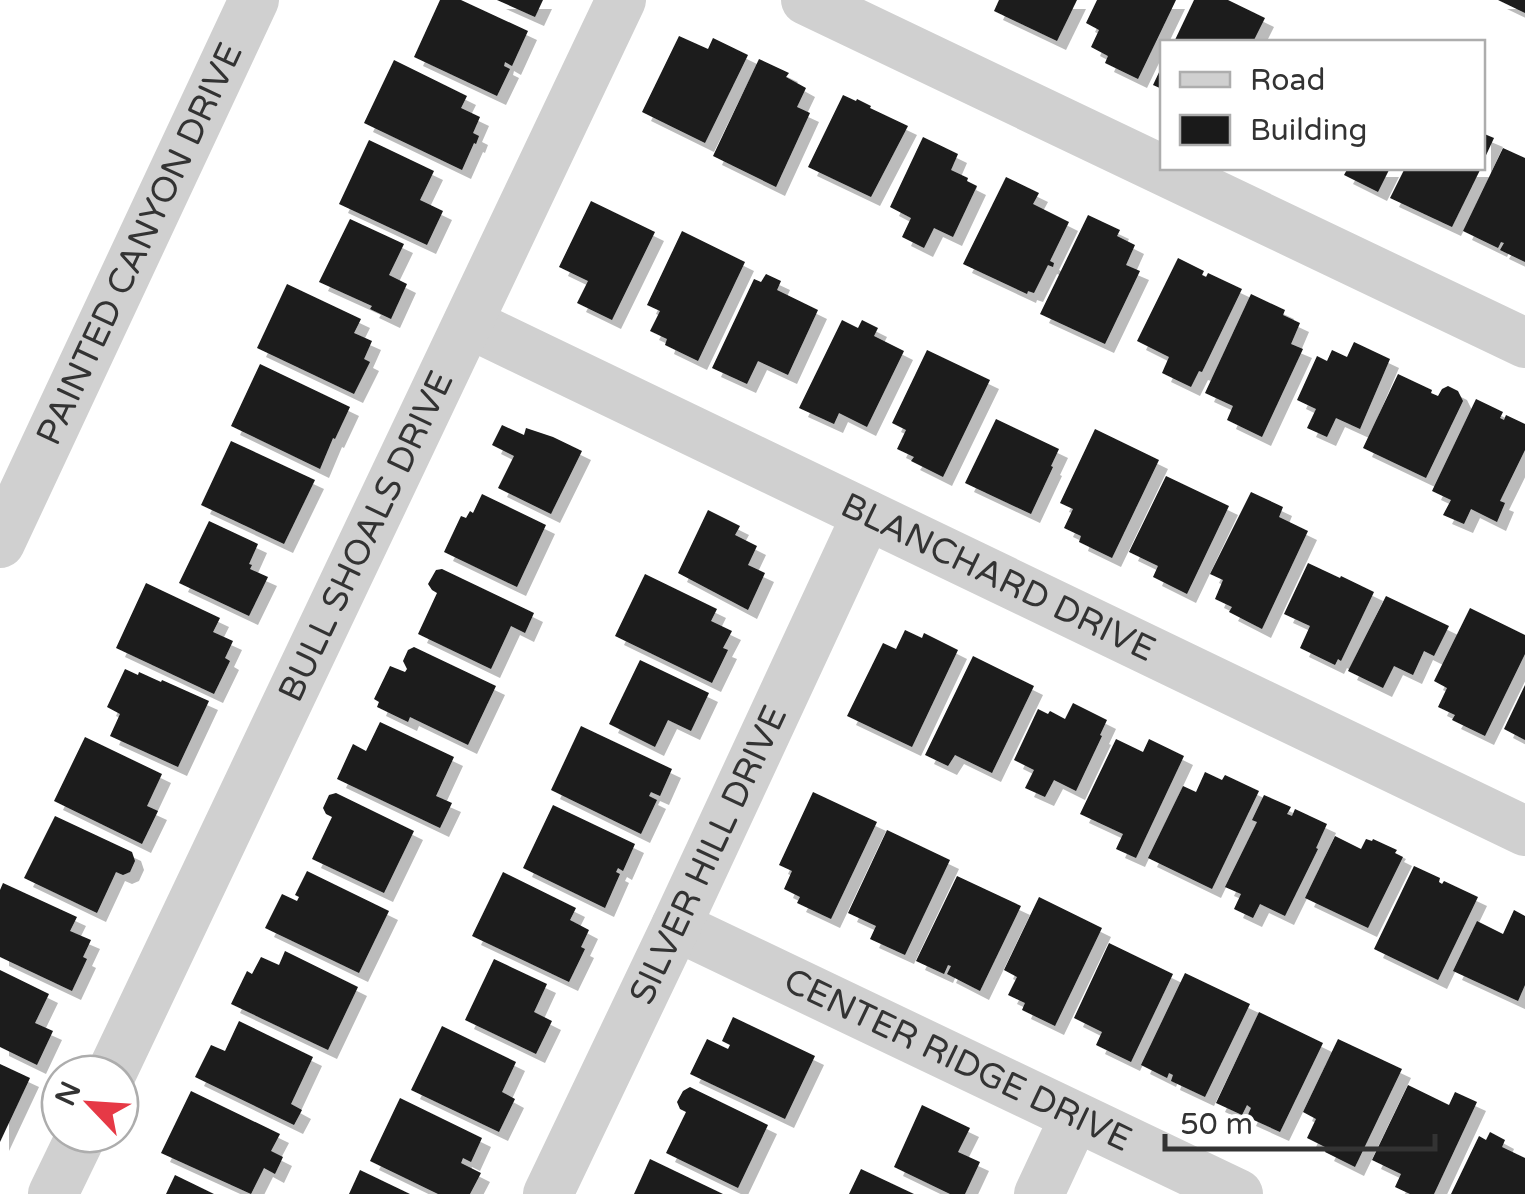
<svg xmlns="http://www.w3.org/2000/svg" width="1525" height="1194" font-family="'Varela Round',sans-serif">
  <defs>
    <filter id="shadow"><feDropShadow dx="9" dy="9" stdDeviation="0" flood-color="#0004"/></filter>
  </defs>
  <rect width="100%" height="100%" fill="#fff"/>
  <g fill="#1a1a1a" filter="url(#shadow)">
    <polygon points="440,0 461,0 528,31 512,66 505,62 504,66 510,69 497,96 414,57"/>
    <polygon points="497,0 543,0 535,17"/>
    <polygon points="999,0 1077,0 1057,41 994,11"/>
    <polygon points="1097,0 1176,0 1138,79 1105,63 1108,56 1091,47 1099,30 1086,23"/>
    <polygon points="1194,0 1228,0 1265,18 1253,42 1174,42"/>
    <polygon points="1498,0 1525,0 1525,13"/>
    <polygon points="679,36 708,49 713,38 748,55 705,143 642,112"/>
    <polygon points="759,59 789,73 786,77 806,88 797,107 810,113 776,187 713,156"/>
    <polygon points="394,60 467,96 461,108 480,117 473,133 479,136 476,144 474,143 462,170 364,123"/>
    <polygon points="1162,66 1162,89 1153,85"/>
    <polygon points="843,95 856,101 857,99 871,106 870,108 908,126 871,197 808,167"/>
    <polygon points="1482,133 1494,138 1482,164"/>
    <polygon points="923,137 958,154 951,170 968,178 967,181 977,186 953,237 934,228 924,248 902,237 911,218 890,207"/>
    <polygon points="369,140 434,171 420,200 443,211 427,245 339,204"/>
    <polygon points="1503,148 1525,158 1525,262 1500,250 1504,243 1501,242 1498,248 1463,231"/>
    <polygon points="1348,168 1390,168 1378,192 1344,175"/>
    <polygon points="1405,168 1481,168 1452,227 1390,198"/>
    <polygon points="1006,177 1039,193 1033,204 1069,222 1050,261 1054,263 1053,267 1048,265 1034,293 1028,291 1027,294 963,264"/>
    <polygon points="591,201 655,232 612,320 577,303 588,281 559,267"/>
    <polygon points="1088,215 1120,230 1117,236 1135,245 1126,265 1140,271 1105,344 1040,314"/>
    <polygon points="350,219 404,244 389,275 407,284 391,319 370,309 372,306 319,282"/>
    <polygon points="682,231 745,262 698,361 665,345 667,339 650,331 660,311 647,305"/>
    <polygon points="1178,258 1204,271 1202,275 1206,277 1208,273 1242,289 1202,372 1199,371 1191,387 1162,373 1169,357 1137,341"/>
    <polygon points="766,274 781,281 777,290 818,310 788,375 758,361 747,384 712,368 754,279 761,282"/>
    <polygon points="287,284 361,319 354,333 372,341 364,359 370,362 354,394 257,348"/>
    <polygon points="1251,294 1285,310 1283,315 1300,323 1291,344 1303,349 1262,437 1227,420 1233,406 1205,393"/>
    <polygon points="842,320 858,328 862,320 878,328 874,336 904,351 867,427 839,413 834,424 799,408"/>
    <polygon points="1354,342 1390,359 1360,429 1336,418 1327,437 1307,428 1316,409 1297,400 1317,356 1327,361 1332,350 1347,357"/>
    <polygon points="927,350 990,380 943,477 911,461 914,457 897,449 906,430 892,423"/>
    <polygon points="260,364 350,407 335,439 333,438 320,469 231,426"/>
    <polygon points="1398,374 1432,390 1431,393 1438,396 1442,389 1448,386 1458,391 1463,401 1426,478 1363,448"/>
    <polygon points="1476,399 1503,412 1500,418 1504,420 1506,415 1525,424 1525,450 1500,501 1505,503 1497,522 1471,509 1464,524 1443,515 1451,500 1432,491"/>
    <polygon points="996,419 1059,449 1051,466 1053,467 1031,514 965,483"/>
    <polygon points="502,425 524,435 526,428 553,437 582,451 551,514 498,488 514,456 492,445"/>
    <polygon points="1095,429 1159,460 1112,558 1079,542 1081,536 1064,528 1073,509 1060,503"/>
    <polygon points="231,441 315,480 284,544 201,505"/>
    <polygon points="1166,476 1229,506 1187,594 1153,577 1158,566 1129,552"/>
    <polygon points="1251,492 1283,507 1279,517 1308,531 1262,629 1229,612 1232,607 1215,599 1223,580 1210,574"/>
    <polygon points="482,494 546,525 517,587 444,552 461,516 466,518 470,511 473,513"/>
    <polygon points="708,510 740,526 735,535 757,546 748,565 765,573 748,610 678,573"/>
    <polygon points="209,521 258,544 249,564 252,565 250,569 268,577 249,616 179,583"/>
    <polygon points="1308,563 1340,578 1341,576 1374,592 1341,661 1338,659 1335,665 1300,648 1310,626 1284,614"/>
    <polygon points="442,569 534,613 525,633 511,626 491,669 418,634 437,593 432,590 428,584 436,570"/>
    <polygon points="645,574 717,609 711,621 732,631 723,648 728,650 712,683 615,636"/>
    <polygon points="146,583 220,618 213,632 233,641 225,658 230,661 214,694 116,648"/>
    <polygon points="1386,596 1449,626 1434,656 1424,651 1413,675 1394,666 1383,688 1348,671"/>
    <polygon points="1470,608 1525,635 1525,654 1485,736 1452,720 1455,715 1438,707 1447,688 1434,681"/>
    <polygon points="905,630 922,638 924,633 958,650 912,747 847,716 883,643 896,649"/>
    <polygon points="414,647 496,686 468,745 410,717 408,722 377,707 379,702 374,699 390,666 405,672 407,669 403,661 408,650"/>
    <polygon points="973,656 1034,686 992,773 955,755 948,766 925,755"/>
    <polygon points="640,660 709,693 691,731 668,720 655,747 609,724"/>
    <polygon points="125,669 138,675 139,672 161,682 162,680 209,701 178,767 110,736 120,714 107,707"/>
    <polygon points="1525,685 1525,740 1504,729"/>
    <polygon points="1073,703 1107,720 1100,735 1102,736 1076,791 1054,780 1045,797 1025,788 1034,770 1014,760 1038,709 1048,714 1050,711 1065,719"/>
    <polygon points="380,722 454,757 436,796 452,803 440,828 337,779 353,744 366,751"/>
    <polygon points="581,726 672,769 660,796 651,792 649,796 657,800 641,834 551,790"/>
    <polygon points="85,737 162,774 147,806 158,811 142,844 54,801"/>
    <polygon points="1116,739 1143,752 1149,739 1184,756 1136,858 1116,849 1123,834 1080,814"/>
    <polygon points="1205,772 1222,780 1225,775 1259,791 1212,889 1148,858 1183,786 1196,792"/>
    <polygon points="813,792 877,822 831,919 797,903 800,897 784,889 792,871 779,865"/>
    <polygon points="336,793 414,831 384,893 312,859 332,817 326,814 323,808 329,795"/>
    <polygon points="1264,795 1291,807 1287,814 1292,816 1295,809 1327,824 1316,848 1318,849 1285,916 1260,904 1253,918 1234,909 1241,894 1225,887 1257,822 1252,820"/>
    <polygon points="553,805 635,844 623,871 618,868 616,872 620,874 605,908 523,868"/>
    <polygon points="55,816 132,852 135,861 130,872 123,875 116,872 97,913 24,878"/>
    <polygon points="887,830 950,860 905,955 870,939 876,926 848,913"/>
    <polygon points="1335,836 1361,849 1366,839 1372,841 1373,839 1397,850 1395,853 1403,857 1368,928 1305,898"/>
    <polygon points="1414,866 1440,878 1439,882 1442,884 1444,881 1478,897 1438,980 1374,949"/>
    <polygon points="307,871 389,911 359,973 265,928 282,894 297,901 299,897 295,895"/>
    <polygon points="503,872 576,908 570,920 589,930 581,947 585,949 569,982 472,936"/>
    <polygon points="957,876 1021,906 980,991 947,974 951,966 948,965 944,974 916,961"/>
    <polygon points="3,883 77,917 70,931 91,940 83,957 87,959 72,991 0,957 0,890"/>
    <polygon points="1039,897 1102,928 1055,1026 1022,1010 1025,1003 1008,995 1017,977 1004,970"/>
    <polygon points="1514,910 1525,916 1525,985 1518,1001 1453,971 1477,921 1503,934"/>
    <polygon points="1109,943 1173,974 1131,1062 1096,1045 1102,1032 1074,1018"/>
    <polygon points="285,951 358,987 328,1050 231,1004 247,971 252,974 261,957 279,965"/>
    <polygon points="494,959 547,984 534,1012 552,1021 536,1054 465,1020"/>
    <polygon points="0,970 49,994 35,1023 53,1031 37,1065 0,1047"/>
    <polygon points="1185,973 1250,1004 1205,1097 1171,1081 1173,1075 1169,1073 1167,1078 1141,1065"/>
    <polygon points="1259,1012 1323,1043 1280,1132 1247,1117 1251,1108 1247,1105 1242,1115 1216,1103"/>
    <polygon points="733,1017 815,1056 785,1119 690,1074 707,1039 728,1049 730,1045 722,1041"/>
    <polygon points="239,1021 313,1057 291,1104 302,1110 294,1125 195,1077 211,1045 225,1051"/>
    <polygon points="442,1026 516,1062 502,1092 515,1099 499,1132 411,1090"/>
    <polygon points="1338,1039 1402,1069 1355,1167 1325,1152 1327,1148 1307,1138 1316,1119 1303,1112"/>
    <polygon points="0,1064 30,1078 0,1142"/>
    <polygon points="1408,1085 1449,1105 1455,1092 1477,1102 1434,1194 1410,1194 1395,1187 1401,1174 1372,1160"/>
    <polygon points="690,1087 768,1125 738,1188 666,1153 686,1112 680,1109 677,1102 683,1091"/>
    <polygon points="191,1091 280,1134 271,1151 283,1157 275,1174 264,1168 251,1194 161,1153"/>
    <polygon points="400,1098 482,1138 471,1162 463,1158 461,1163 481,1173 470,1194 438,1194 370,1161"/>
    <polygon points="922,1105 970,1128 958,1152 980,1162 965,1194 950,1194 894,1167"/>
    <polygon points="1490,1132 1505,1140 1502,1147 1525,1158 1525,1194 1451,1194 1479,1136 1486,1140"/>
    <polygon points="650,1159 723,1194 634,1194"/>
    <polygon points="861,1169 914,1194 849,1194"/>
    <polygon points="360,1170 410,1194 349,1194"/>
    <polygon points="175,1175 214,1194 166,1194"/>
  </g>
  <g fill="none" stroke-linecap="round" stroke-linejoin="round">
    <g stroke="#d0d0d0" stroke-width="50">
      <polyline points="806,0 1525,343"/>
      <path id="s1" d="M468 323 1525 831"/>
      <path id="s2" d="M0 543 254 0"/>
      <path id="s3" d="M676 926 1238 1194"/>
      <path id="s4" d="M111 1074 621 0"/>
      <polyline points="53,1194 82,1134"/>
      <path id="s5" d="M548 1194 676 926 867 515"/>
      <polyline points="1039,1194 1075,1117"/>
    </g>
  </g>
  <g text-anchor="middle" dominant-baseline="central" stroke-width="10" stroke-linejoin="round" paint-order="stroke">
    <g font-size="35" fill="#333" stroke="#fff">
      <text stroke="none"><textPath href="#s2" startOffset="330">PAINTED CANYON DRIVE</textPath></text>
      <text stroke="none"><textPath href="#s4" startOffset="595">BULL SHOALS DRIVE</textPath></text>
      <text stroke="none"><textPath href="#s1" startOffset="588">BLANCHARD DRIVE</textPath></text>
      <text stroke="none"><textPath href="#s5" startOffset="375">SILVER HILL DRIVE</textPath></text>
      <text stroke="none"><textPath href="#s3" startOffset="312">CENTER RIDGE DRIVE</textPath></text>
    </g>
  </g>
  <rect x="1160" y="40" width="325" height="130" fill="#ffffff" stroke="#adadad" stroke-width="2.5"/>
  <rect x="1180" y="72" width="50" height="15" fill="#d0d0d0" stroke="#adadad" stroke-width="2.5"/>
  <text x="1250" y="90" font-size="30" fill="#333333">Road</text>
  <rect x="1180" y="115" width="50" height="30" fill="#1a1a1a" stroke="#adadad" stroke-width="2.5"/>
  <text x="1250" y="140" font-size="30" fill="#333333">Building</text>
  <g transform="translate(90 1104) rotate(295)"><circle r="48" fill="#ffffff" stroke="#adadad" stroke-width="2.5"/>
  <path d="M0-8L18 38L0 25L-18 38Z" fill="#e63946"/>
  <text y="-15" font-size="28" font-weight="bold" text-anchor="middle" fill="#333333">N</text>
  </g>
  <path d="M1165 1134v15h270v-15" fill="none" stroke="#333333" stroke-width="5"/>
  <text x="1180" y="1134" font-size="30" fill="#333333" stroke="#ffffff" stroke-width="8" paint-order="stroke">50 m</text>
</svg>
